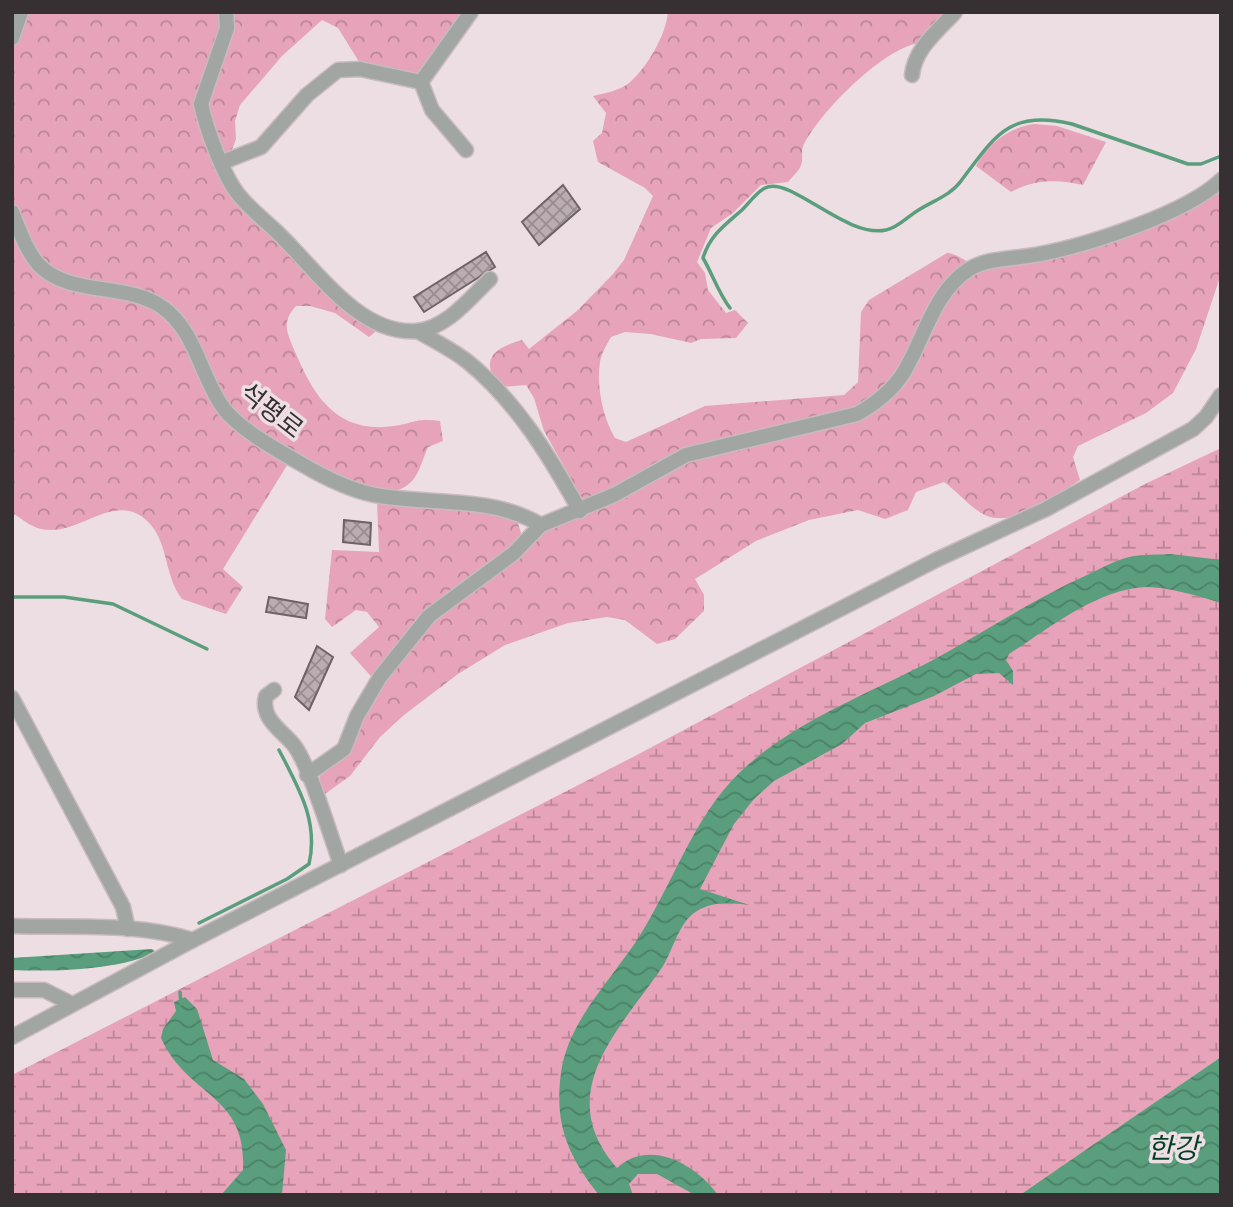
<svg xmlns="http://www.w3.org/2000/svg" width="1233" height="1207" font-family="Mulish,'Noto Sans KR',sans-serif">
  <defs>
    <pattern id="forest-crowns" width="20" height="18" patternUnits="userSpaceOnUse" patternTransform="scale(1.75)"><rect width="20" height="18" fill="#e6a3b9"/><path d="M2 6a3 3 0 1 1 6 0M12 15a3 3 0 1 1 6 0" fill="none" stroke="#bb8597"/></pattern>
    <pattern id="wetland-marsh" width="20" height="14" patternUnits="userSpaceOnUse" patternTransform="scale(1.75)"><rect width="20" height="14" fill="#e6a3b9"/><path d="M1 5h8M5 5V1M11 12h8M15 12V8" fill="none" stroke="#bb8597"/></pattern>
    <pattern id="water-waves" width="16" height="10" patternUnits="userSpaceOnUse" patternTransform="scale(1.75)"><rect width="16" height="10" fill="#5a9e7d"/><path d="M0 5q4-4 8 0t8 0" fill="none" stroke="#4b8167"/></pattern>
    <pattern id="building-cross-hatch" width="8" height="8" patternUnits="userSpaceOnUse" patternTransform="scale(1.75)"><rect width="8" height="8" fill="#baacb0"/><path d="M0 0l8 8M0 8l8-8" fill="none" stroke="#988c90"/></pattern>
  </defs>
  <rect width="100%" height="100%" fill="#eddee3"/>
  <g fill="url(#forest-crowns)">
    <path d="M12 12H465L421 75 361 65 338 28 322 20 282 56 240 105 235 121 236 139 223 174 373 323 375 332 369 337 335 313 310 306H296C280 323 288 335 296 354 315 399 339 434 394 426 416 423 414 418 440 421L443 441 428 447C423 458 420 472 412 481 385 511 322 469 294 454L223 569 243 587 226 614 182 599C165 577 168 545 151 525 117 486 80 538 41 529 31 527 21 518 12 513Z"/>
    <path d="M668 12H951L923 42C885 46 822 110 804 144 800 151 804 158 801 165 800 170 792 177 788 182L761 185 733 213 711 228 697 262 705 273 708 290 726 313 735 310 748 323 736 338 701 339 691 343 651 334 625 332 611 337C607 344 601 354 600 362 596 386 603 418 615 438L626 442 705 406 844 395 858 382 861 312 869 300 947 253C961 254 973 269 987 268 1068 262 1146 218 1221 187V274L1196 349 1173 393 1146 413 1078 446 1073 457 1080 480C1056 495 1017 527 987 516 971 509 958 492 944 482L916 492 908 510 885 519 858 510 809 520 756 541 695 579 704 595V611L675 639 657 644 625 620 607 617 568 623 505 645 458 674 404 715 380 737 350 776 325 794 318 792 317 782 322 773 353 746 379 685 350 653 379 627 367 612 356 610 332 627 325 619 332 550 379 552 377 501 508 515 518 523 521 533 516 543 540 536 584 502 544 431 534 398 526 385 500 387C479 360 493 348 522 340L529 349 578 310 613 274 624 260 653 196 645 188 598 162 593 141 602 133 606 113 593 96C605 93 619 91 629 83 647 68 666 35 668 12Z"/>
    <path d="M1035 124 1057 126 1106 142 1083 185C1058 179 1034 179 1011 192L976 166C986 145 1011 126 1035 124Z"/>
  </g>
  <polygon fill="url(#wetland-marsh)" points="1221,448 1221,1057 1034,1186 1020,1195 12,1195 12,1075 635,756 1145,484"/>
  <g fill="url(#water-waves)">
    <path d="M1171 554 1221 560V603C1198 596 1169 587 1146 587 1097 589 1048 629 1009 654L1006 660 1013 671V685L999 673 976 674 934 696 865 723 842 744 774 781 754 799 734 824 700 889 749 905C730 903 715 901 697 911 678 922 673 952 661 969 618 1031 552 1094 617 1168 649 1138 696 1164 718 1195H695L657 1174H638L629 1184 633 1195H599C568 1156 554 1124 561 1073 568 1019 615 977 642 932 677 875 697 808 749 764 802 718 872 692 933 660 984 632 1032 600 1085 576 1100 569 1113 561 1129 557 1142 554 1158 555 1171 554Z"/>
    <path d="M152 949 156 952C122 970 52 972 12 970V958Z"/>
    <path d="M185 997 197 1009 213 1060 244 1079 263 1104 286 1150 282 1195H221L243 1170C247 1093 188 1098 161 1038L163 1029 176 1011 174 1002Z"/>
    <polygon points="1221,1057 1221,1195 1020,1195"/>
  </g>
  <g fill="none" stroke-linecap="round" stroke-linejoin="round">
    <g stroke="#5a9e7d" stroke-width="3.5">
      <path d="M730 308C718 292 713 275 703 258 710 235 725 225 742 210 749 203 757 192 765 188 790 175 846 239 886 230 898 228 907 217 917 211 932 201 950 196 961 181 995 136 1009 109 1072 124L1188 164H1201L1221 156"/>
      <polyline points="12,597 64,597 113,604 207,649"/>
      <path d="M199 923 287 879 309 864C319 821 298 787 279 750"/>
      <polyline points="180,992 181,1004"/>
    </g>
  </g>
  <g fill="url(#building-cross-hatch)" stroke="#6f6266" stroke-width="2">
    <polygon points="563,185 580,209 539,245 522,222"/>
    <polygon points="486,252 495,267 424,312 414,297"/>
    <polygon points="344,520 371,523 370,545 343,542"/>
    <polygon points="269,597 308,604 306,618 266,612"/>
    <polygon points="317,646 333,657 309,710 295,697"/>
  </g>
  <g fill="none" stroke-linecap="round" stroke-linejoin="round">
    <defs>
      <g id="minor">
        <path d="M226 12 227 28 201 104C206 128 223 175 238 194 251 211 269 223 284 239 318 273 362 336 417 331 447 328 470 298 490 279"/>
        <polyline points="12,38 21,12"/>
        <path d="M912 75C915 48 938 31 955 12"/>
        <polyline points="421,82 471,12"/>
        <polyline points="421,82 432,110 466,150"/>
        <polyline points="223,162 261,147 307,95 338,70 360,69 421,82"/>
        <path d="M12 212C19 229 26 250 38 264 68 297 127 282 162 307 195 330 200 374 222 406 238 430 286 455 312 470 334 482 357 493 381 496 436 505 492 496 541 525"/>
        <path d="M418 331C434 341 453 350 468 362 517 402 550 457 580 511"/>
        <path d="M274 690 266 696C260 718 281 730 293 744 309 763 331 838 341 865"/>
        <polyline points="12,698 123,907 128,929"/>
        <path d="M307 775 344 749 357 716 380 677 429 616 514 553 541 525 614 495 686 455 857 414C875 404 892 391 904 372 924 339 934 292 968 270 987 257 1018 259 1040 254 1088 245 1187 213 1221 180"/>
        <path d="M12 926C72 928 136 922 193 940"/>
        <polyline points="12,990 44,990 72,1004"/>
        <polyline points="12,1037 193,940 936,560 1046,509 1193,429 1206,417 1221,395"/>
      </g>
    </defs>
    <use href="#minor" stroke="#c8bbc0" stroke-width="17"/>
    <use href="#minor" stroke="#a1a6a3" stroke-width="14"/>
  </g>
  <g text-anchor="middle" dominant-baseline="central" stroke-width="7" stroke-linejoin="round" paint-order="stroke">
    <g font-size="26" fill="#363032" stroke="#eddee3">
      <text transform="translate(272 410) rotate(38)">석평로</text>
    </g>
    <g font-size="28" font-style="italic" fill="#033f28" stroke="#eddee3">
      <text x="1173" y="1147">한강</text>
    </g>
  </g>
  <rect width="1233" height="1207" fill="none" stroke="#363032" stroke-width="28"/>
</svg>
